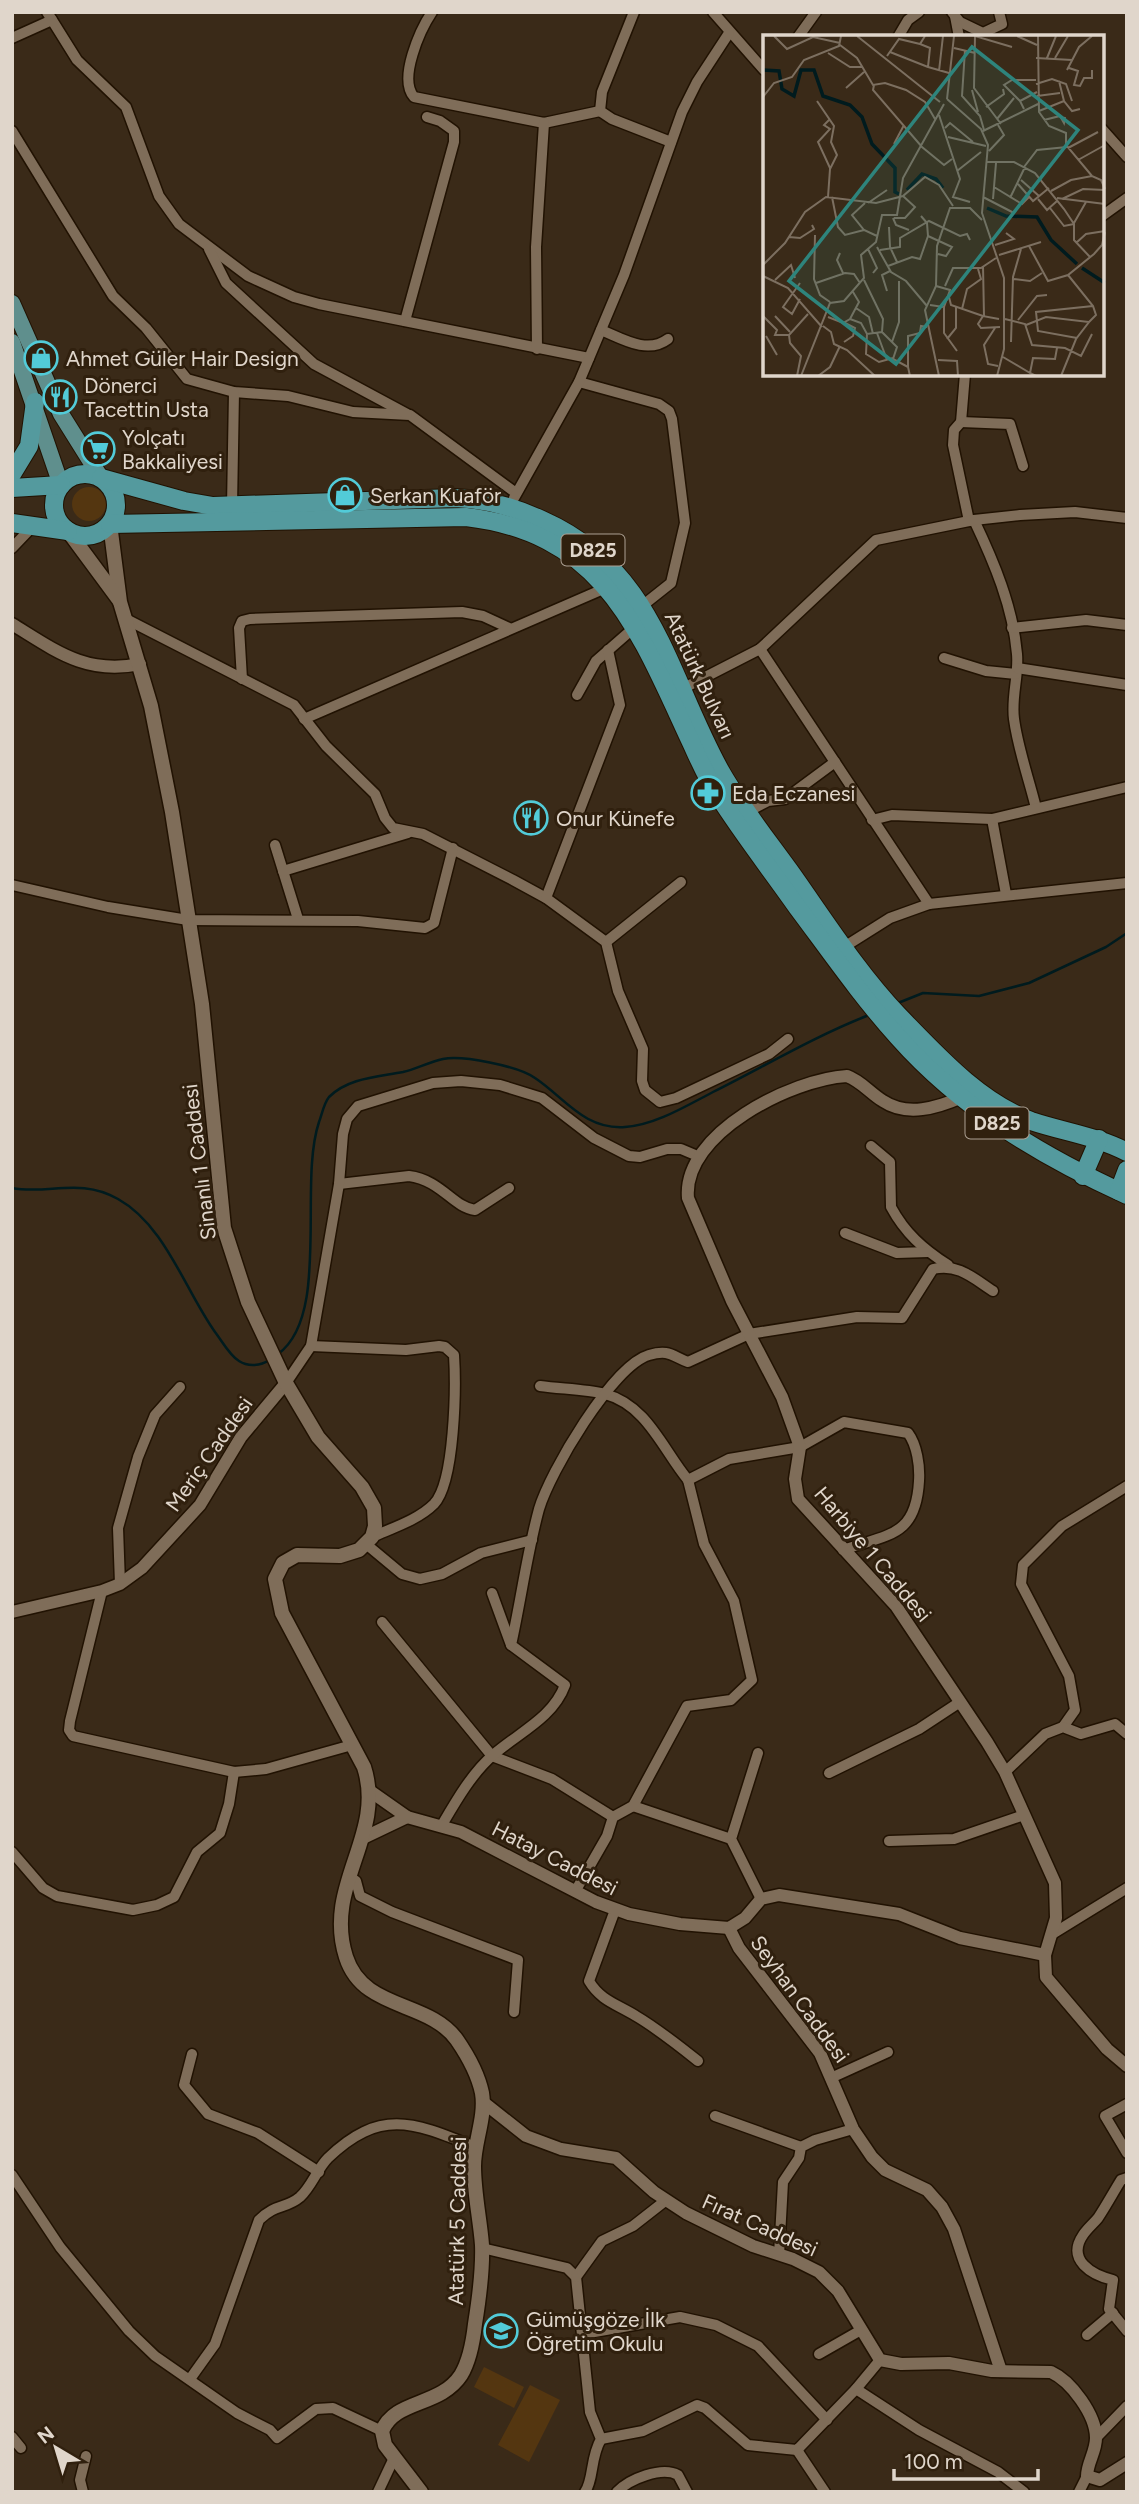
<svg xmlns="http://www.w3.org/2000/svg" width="1139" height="2504" font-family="Figtree,sans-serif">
  <rect width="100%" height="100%" fill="#3a2a18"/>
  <g fill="#543610">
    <circle cx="89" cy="504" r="17"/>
    <polygon points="484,2367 524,2387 514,2408 474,2387"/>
    <polygon points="530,2385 560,2400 529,2462 498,2445"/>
  </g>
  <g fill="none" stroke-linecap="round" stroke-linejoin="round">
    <g stroke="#001b1e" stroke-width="2.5">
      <polyline points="898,1003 923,993 979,996 1029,983 1106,947 1127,933"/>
      <path d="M12 1188C48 1195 80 1177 118 1199 165 1225 185 1290 215 1332 222 1341 230 1356 239 1361 248 1367 261 1366 269 1360"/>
      <path d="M278 1354C331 1316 298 1184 319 1122 322 1114 324 1103 329 1097 348 1078 377 1077 403 1072 416 1069 429 1062 443 1059 462 1055 518 1066 535 1078 564 1097 584 1130 625 1127 655 1125 686 1106 713 1092 765 1066 815 1036 869 1015"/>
    </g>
    <defs>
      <g id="minor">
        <polyline points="47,12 77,60 126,107 159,196 179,224 248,276 294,297 319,304 589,358"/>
        <path d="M432 12C420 30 398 79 414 97L544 123 600 111"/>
        <polyline points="634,12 602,92 600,111 612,119 671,142"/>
        <polyline points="713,12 764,70"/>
        <polyline points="952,12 960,22 983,33 1002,24 999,12"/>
        <polyline points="955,16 959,37"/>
        <polyline points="798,37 816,12"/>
        <polyline points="898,37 908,20 919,12"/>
        <polyline points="12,38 52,20"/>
        <polyline points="1102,129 1127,157"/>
        <polyline points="12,131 113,296 146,328 187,379 234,392 288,396 353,412 410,415 516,493"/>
        <polyline points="1102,216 1127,198"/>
        <polyline points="209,249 226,283 314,364 407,414"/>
        <polyline points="405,321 454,142 454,131 440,121 427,117"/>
        <path d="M601 330C621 338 647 355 668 339"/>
        <polyline points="537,349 536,247 544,123"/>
        <polyline points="965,374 961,422 954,430 953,445 969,521"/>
        <polyline points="579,382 659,404 669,411 672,419 685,523 671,583 642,606"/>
        <polyline points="961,422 1010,424 1023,466"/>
        <polyline points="514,498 579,382 624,275 682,112 697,82 729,33"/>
        <polyline points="232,506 234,392"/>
        <path d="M974 520C994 562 1013 607 1017 654 1019 676 1011 697 1014 719 1018 749 1029 779 1036 808"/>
        <polyline points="12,548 33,526"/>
        <polyline points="126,619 294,705 326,746 375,794 385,818 393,828 423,834 513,880 546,898 606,942 618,991 643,1049 642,1081 645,1090 660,1102 676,1098 769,1054 788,1039"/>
        <polyline points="1012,628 1086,620 1127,625"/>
        <polyline points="760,649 929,904"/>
        <polyline points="944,658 986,671 1016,674"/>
        <polyline points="1017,668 1127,685"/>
        <polyline points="242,679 239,628 242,621 250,619 462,612 483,616 509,628"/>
        <polyline points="682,689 760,649 876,540 974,520 1020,515 1075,512 1127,518"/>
        <polyline points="577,695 596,661 636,626"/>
        <polyline points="304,719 608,587"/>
        <polyline points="747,812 768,801 785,799 835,762"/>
        <polyline points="992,819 1006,894"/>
        <polyline points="872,820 892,815 992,819 1127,787"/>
        <polyline points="275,845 298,919"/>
        <polyline points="283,871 408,833"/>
        <polyline points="12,885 108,907 188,920 358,921 425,928 434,923 453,848"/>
        <polyline points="546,898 620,705 608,650"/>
        <polyline points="606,942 681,882"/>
        <polyline points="844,947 890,918 929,904 1127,883"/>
        <path d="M871 1146 890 1162 891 1207C905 1233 923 1249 948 1265"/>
        <path d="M339 1184 409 1176C441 1180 453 1207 475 1210L509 1188"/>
        <polyline points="845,1233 897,1253 928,1252"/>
        <path d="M311 1346 406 1350 439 1346 445 1347 454 1355C456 1386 455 1482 434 1504 418 1520 392 1528 372 1537"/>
        <polyline points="286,1383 311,1346 339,1184 343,1134 347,1119 358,1106 433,1083 461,1081 500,1085 542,1098 594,1138 629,1156 640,1157 667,1149 681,1149 700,1157"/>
        <path d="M540 1386C561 1389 585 1389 605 1394 647 1405 663 1450 688 1480L729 1459 800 1447 844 1422 908 1433C917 1445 920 1466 919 1481 916 1537 888 1534 843 1550"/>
        <polyline points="366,1544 402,1574 420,1579 442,1574 481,1553 532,1540"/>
        <polyline points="120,1584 118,1528 138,1457 155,1415 180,1387"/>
        <polyline points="102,1591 70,1721 69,1730 73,1736 234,1772 266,1769 352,1745"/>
        <polyline points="492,1593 511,1645"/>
        <polyline points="382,1622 492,1756 552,1779 613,1817"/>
        <polyline points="1063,1727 1075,1710 1069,1676 1021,1584 1023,1565 1062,1526 1127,1486"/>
        <polyline points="758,1753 731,1839 761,1899"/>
        <polyline points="1005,1772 1045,1734 1063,1727 1081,1734 1115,1724 1127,1734"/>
        <polyline points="829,1773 919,1729 960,1702"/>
        <polyline points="633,1806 731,1839"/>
        <path d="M442 1825C456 1801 472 1773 493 1755 518 1733 553 1718 565 1685L511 1645C521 1600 527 1553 539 1509 550 1472 612 1366 649 1355 669 1349 672 1356 688 1362L749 1334 857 1317 902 1318 933 1269C958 1263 973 1278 993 1291"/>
        <polyline points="889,1841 954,1839 1024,1815"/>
        <polyline points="12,1852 43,1888 57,1896 133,1910 157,1905 174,1897 197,1852 220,1833 229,1804 234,1772"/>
        <polyline points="348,1876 356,1881 360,1896 392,1912 518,1960 514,2012"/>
        <polyline points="576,1890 607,1836 613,1817 633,1806 687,1706 731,1700 752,1680 734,1601 704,1544 688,1480"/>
        <path d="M615 1910 589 1981C601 2001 617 2004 636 2016 658 2029 678 2045 698 2061"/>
        <polyline points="1054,1933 1127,1888"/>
        <polyline points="192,2054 184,2085 208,2114 258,2133 319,2172"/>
        <polyline points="833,2077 888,2052"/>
        <polyline points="1127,2104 1105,2116 1127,2153"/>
        <polyline points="715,2116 801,2147"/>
        <polyline points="12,2175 60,2247 129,2331 155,2356 237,2413 270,2430 277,2438 316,2409 333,2408 382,2431"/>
        <path d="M1127 2178 1121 2180C1113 2193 1106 2206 1098 2218 1093 2224 1087 2229 1083 2235 1066 2260 1092 2275 1113 2280L1109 2309 1127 2331"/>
        <path d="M482 2248 567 2268 576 2277 590 2412 601 2439C590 2458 594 2479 585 2492"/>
        <polyline points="779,2255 783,2182 799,2158 801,2147 815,2140 853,2129"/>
        <polyline points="576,2277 602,2241 633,2226 665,2201"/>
        <polyline points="583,2334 680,2317 716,2325 758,2346 827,2420"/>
        <polyline points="1087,2335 1113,2313"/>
        <polyline points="819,2354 861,2330"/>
        <path d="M190 2379 215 2344 259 2220C276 2203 286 2209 300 2197 312 2186 317 2169 328 2158 381 2107 415 2123 475 2147"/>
        <polyline points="856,2389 919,2430 998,2472 1024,2492"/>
        <polyline points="12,2437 21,2448"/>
        <polyline points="1096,2438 1127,2406"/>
        <polyline points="601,2439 643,2431 697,2405 705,2408 748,2445 797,2450 856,2389 880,2360"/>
        <polyline points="797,2450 825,2492"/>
        <polyline points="83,2492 80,2480 86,2456"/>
        <polyline points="378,2492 394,2458"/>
        <path d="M617 2492C629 2479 662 2466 678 2475L687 2492"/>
        <polyline points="1079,2492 1087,2476"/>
      </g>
      <g id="tertiary">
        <path d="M12 624C56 651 86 675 140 664"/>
        <path d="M962 1097C937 1108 907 1117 883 1101 870 1093 861 1081 847 1076 793 1079 682 1133 688 1198L732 1301 782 1397 800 1447 795 1479 798 1499 896 1606 987 1742 1005 1772 1055 1883 1056 1918 1045 1955 1046 1977 1107 2049 1127 2066"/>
        <polyline points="12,1612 102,1591 120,1584 142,1568 200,1505 241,1437 286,1383"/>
        <polyline points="407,1817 461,1832 596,1902 629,1914 680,1924 729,1928 745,1918 761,1899 779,1895 899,1914 960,1938 1045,1955"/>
        <polyline points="363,1838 407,1817 370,1791"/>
        <polyline points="729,1928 739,1948 820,2053 853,2129 872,2157 885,2170 927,2190 942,2207 954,2229 1001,2371"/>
        <path d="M483 2102 526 2136 561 2149 616 2158 654 2192 686 2213 753 2246 793 2259 819 2272 838 2291 880 2360 901 2364 949 2363 992 2371 1051 2372C1071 2381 1096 2415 1096 2438 1096 2452 1087 2463 1087 2476L1100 2480 1127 2463"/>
      </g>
      <g id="secondary">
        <path d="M110 524 120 602 151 706 172 812 202 1004 224 1228 248 1302 286 1383 318 1437 362 1487 374 1508 375 1526 372 1537 359 1550 340 1556 297 1555 283 1563 275 1579 282 1613 364 1767C386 1835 323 1885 346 1957 363 2011 429 2000 457 2040 468 2056 478 2074 482 2093 486 2117 474 2142 474 2166 474 2193 480 2219 482 2245 483 2271 479 2299 475 2324 473 2342 470 2360 461 2375 440 2407 395 2399 382 2431L385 2445 421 2492"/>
        <polyline points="68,531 119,600"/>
      </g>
      <g id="primary">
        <polyline points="12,303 61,414 101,478"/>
        <polyline points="12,342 61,485"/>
      </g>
      <g id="trunk">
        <circle cx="85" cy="505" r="31"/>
        <polyline points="12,474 29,446 35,402"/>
        <path d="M101 478 184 501 213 506 455 498C486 499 514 507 542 520 655 570 667 675 721 772 742 809 769 842 794 877 827 924 859 974 899 1016 937 1055 979 1102 1031 1121 1064 1132 1096 1136 1127 1152"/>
        <polyline points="12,488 61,485"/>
        <polyline points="12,523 68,531"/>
        <path d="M110 524 466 517C603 533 638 628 689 738 698 757 706 777 718 795 742 833 771 870 797 907 830 951 861 996 898 1037 961 1108 1041 1156 1127 1195"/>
        <polyline points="1083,1176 1099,1139"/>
        <polyline points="1119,1191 1127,1170"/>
      </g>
    </defs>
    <use href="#minor" stroke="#211202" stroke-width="13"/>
    <use href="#tertiary" stroke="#211202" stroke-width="15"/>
    <use href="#secondary" stroke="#211202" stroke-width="17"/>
    <use href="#primary" stroke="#211202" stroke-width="18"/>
    <use href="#trunk" stroke="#211202" stroke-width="20"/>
    <use href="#minor" stroke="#7f6d59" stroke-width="10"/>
    <use href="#tertiary" stroke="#7f6d59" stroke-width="12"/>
    <use href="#secondary" stroke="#7f6d59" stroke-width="14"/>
    <use href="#primary" stroke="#5f8f8d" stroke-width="16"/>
    <use href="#trunk" stroke="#549a9e" stroke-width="18"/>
  </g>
  <defs>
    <symbol id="shop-ring" viewBox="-11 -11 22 22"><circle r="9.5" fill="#30200e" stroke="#52cbd8" stroke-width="1.5"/><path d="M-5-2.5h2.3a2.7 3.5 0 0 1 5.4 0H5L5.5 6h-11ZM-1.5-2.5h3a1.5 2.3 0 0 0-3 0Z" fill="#52cbd8"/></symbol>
    <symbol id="restaurant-ring" viewBox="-11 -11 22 22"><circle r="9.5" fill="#30200e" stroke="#52cbd8" stroke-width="1.5"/><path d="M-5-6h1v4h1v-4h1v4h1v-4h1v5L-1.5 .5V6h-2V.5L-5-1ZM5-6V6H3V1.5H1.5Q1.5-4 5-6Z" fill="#52cbd8"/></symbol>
    <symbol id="supermarket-ring" viewBox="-11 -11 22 22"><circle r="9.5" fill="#30200e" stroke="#52cbd8" stroke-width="1.5"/><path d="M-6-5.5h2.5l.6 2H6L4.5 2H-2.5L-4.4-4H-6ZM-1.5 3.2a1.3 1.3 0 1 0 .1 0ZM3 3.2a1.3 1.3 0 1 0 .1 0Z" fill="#52cbd8"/></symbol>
    <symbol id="pharmacy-ring" viewBox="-11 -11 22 22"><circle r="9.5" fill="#30200e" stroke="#52cbd8" stroke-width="1.5"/><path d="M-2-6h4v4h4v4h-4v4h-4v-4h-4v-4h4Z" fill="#52cbd8"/></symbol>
    <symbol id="school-ring" viewBox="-11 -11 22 22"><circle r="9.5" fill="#30200e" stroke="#52cbd8" stroke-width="1.5"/><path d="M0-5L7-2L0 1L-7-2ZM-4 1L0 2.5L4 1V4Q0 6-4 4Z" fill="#52cbd8"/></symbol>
  </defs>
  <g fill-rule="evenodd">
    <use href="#shop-ring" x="22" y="339" width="38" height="38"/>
    <use href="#restaurant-ring" x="41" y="378" width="38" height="38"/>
    <use href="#supermarket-ring" x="79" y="430" width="38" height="38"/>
    <use href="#shop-ring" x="326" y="476" width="38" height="38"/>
    <use href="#pharmacy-ring" x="689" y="774" width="38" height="38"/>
    <use href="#restaurant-ring" x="512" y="799" width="38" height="38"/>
    <use href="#school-ring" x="482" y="2312" width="38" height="38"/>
  </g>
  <g text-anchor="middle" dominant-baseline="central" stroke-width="6" stroke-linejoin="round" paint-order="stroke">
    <g fill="#30200e" stroke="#ab9f92" stroke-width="2">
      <rect x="561.5" y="534.5" width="63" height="31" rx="5"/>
      <rect x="965.5" y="1107.5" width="63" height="31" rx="5"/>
    </g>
    <g font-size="19" font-weight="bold" fill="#e0d6cb">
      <text x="593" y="550">D825</text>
      <text x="997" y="1123">D825</text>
    </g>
    <g font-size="21" fill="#e0d6cb" stroke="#30200e" text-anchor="start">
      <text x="66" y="358">Ahmet Güler Hair Design</text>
      <text x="84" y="385">Dönerci<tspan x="84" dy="24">Tacettin Usta</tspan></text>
      <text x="122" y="437">Yolçatı<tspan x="122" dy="24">Bakkaliyesi</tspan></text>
      <text x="370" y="495">Serkan Kuaför</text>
      <text x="732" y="793">Eda Eczanesi</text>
      <text x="556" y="818">Onur Künefe</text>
      <text x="526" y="2319">Gümüşgöze İlk<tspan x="526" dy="24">Öğretim Okulu</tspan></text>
    </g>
    <g font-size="21" fill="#e0d6cb" stroke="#30200e">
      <text transform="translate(700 675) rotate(65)">Atatürk Bulvarı</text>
      <text transform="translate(199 1162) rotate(-97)">Sinanlı 1 Caddesi</text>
      <text transform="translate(209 1454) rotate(-55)">Meriç Caddesi</text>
      <text transform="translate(873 1554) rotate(50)">Harbiye 1 Caddesi</text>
      <text transform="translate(555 1858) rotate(27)">Hatay Caddesi</text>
      <text transform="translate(800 1999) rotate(54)">Seyhan Caddesi</text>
      <text transform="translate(457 2221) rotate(-89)">Atatürk 5 Caddesi</text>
      <text transform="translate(760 2225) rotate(24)">Fırat Caddesi</text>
    </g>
  </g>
  <g transform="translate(763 35)">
    <rect width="341" height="341" fill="#3a2a18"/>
    <path fill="none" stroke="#001b1e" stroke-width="3.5" d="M0 35 16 36 19 54 31 61 38 35H51L60 61 87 70 99 82 109 109 132 133V157L136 159M144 155 159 139 173 144 180 153M224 173 243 181 274 182 288 205 314 229M319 233 342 248"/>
    <path fill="none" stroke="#7c6f60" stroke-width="2" d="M11 1 24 14 50 2 77 8M94 1 177 67M162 1 157 9 167 13 165 32 186 38M254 1 274 10M275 1 276 77 286 91 303 98V110L329 141M77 10 94 23 110 50 122 48 143 55 162 67 172 84M191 13 212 18M202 15 199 61 217 81 221 95M127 17 165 32M65 18 87 32H99M124 21 136 4 157 9M273 23 309 25M284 23 293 1M292 23 305 1M306 33 315 36 311 50 317 51 321 43H329V35M304 35 316 12 329 1M176 36 180 1M296 46 301 66 309 76 317 74M273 49 289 44 303 49 309 66M111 50 110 55 159 112 181 130 189 124M83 53 101 37M209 55 215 77M274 61 297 58M0 62 11 48 29 42 41 25 76 11 78 1M184 64 191 1M184 64 218 94 225 110 219 178 241 243V314L234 341M54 66 71 91 68 107 74 120 67 134 65 162M257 66 241 50 249 45H273M223 72 241 59 240 54M261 74 257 66 274 57M276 76 301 66M176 80 197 144 190 162 207 167M67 84 61 90 67 94 55 107 67 133M234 84 251 63M281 85 297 81 301 88 302 82M238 89 211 53 212 1 249 12M182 93 187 88 210 107M220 96 275 69M185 102 223 111M131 109 141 90M305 113 335 97M226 116 241 100 235 90M315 125 342 110M223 127H251L272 138 301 174 311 189V205L327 222M261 132 274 115 304 112M194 136 218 117M258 145 276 161M255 149 270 166 286 153M231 152 259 169 266 162M288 156 308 145 329 141 338 145 342 154M69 162 75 192 82 200 101 195M220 162 251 178M247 163 262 132M294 163 342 169M230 164 233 128M275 164 284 175 294 166M299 164 320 154 342 155M102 168 89 180 101 195 114 201M105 168 124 155M287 173 301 191 311 189M158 181 164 188 165 201 189 212 183 221 175 219M130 183 133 190 146 195M131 183H142L152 172 140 161M311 188 323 167M126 192 127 212 134 227M52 200 51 244 57 260 67 267M26 202 37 203 51 194 49 190M313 208 323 199 342 196M232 210 251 204 243 198M266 211 285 246 305 240 331 219 339 210 342 197M114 212 128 237 143 246 164 271M105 214 114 233 110 238M117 215 137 212V203L166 186 197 201 204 199 207 205M77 218 74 225 80 238M236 220 278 207M0 230 22 208 42 177 63 162 113 168 140 161 162 142 176 150 190 171M125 231 149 222 157 224 165 201M220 231 221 281M305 240 330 271 333 280 326 287M0 241 25 253 59 292M251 244 267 246 279 238M12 245 28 230 32 243M101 245 120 284 119 297 134 312 130 324 145 332 147 341M53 248 82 238 91 239 97 248M173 251 187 255 181 272M182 251 190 233H218L233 223M124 256 119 240 127 236M186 262 188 270 220 281M37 264 29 279 20 272 37 248M167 270 181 272V298L194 316M93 273 106 282 110 299M199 274 204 254 218 244 215 234M0 281 14 295 12 300H26M12 281 27 297M65 282 80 288 87 284 96 267 90 257M87 284 98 288 104 299 119 297M236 284 220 281 215 289 218 293 237 292M242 284 262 289 269 310 302 313 318 321 329 299M255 285 274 261 284 260M263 290 283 282 326 287 313 304 298 341M60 291 68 297 71 309 84 315 112 341M232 293 221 310 225 329 235 331M114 298 124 325M104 299 103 319 116 327 130 323M3 301 14 320M314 303 275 296 273 277 330 271M184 304 193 293V272M81 307 90 301 92 293 82 288M129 307 136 287V246M248 307 250 242 258 214M240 322 267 338M175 325 194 326 195 341M145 332V301L157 298 158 291 164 292M34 341 38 321 27 308 26 300 45 279M38 341 67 268 81 266 101 243 98 220 113 207 119 180H134L140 143 181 69M55 341 67 332 77 311M176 341 162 275 173 251 174 211 187 173H207L219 185M273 341 267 338 270 323 292 324 294 313"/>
    <path fill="#2e847c" fill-opacity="0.15" stroke="#2e847c" stroke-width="3.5" d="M209 12 315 95 133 329 26 246Z"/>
    <rect width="341" height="341" fill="none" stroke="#e0d6cb" stroke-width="3.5"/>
  </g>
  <rect width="1139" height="2504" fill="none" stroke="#e0d6cb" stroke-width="28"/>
  <g transform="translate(56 2448) rotate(322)" stroke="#30200e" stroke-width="5" paint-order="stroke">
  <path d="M0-5L12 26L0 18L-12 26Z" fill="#e0d6cb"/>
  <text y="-10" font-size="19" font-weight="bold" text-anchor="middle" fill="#e0d6cb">N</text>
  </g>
  <path d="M894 2469v10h144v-10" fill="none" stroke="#e0d6cb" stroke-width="3.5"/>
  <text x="904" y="2469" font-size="21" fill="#e0d6cb" stroke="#30200e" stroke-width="5" paint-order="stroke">100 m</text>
</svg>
